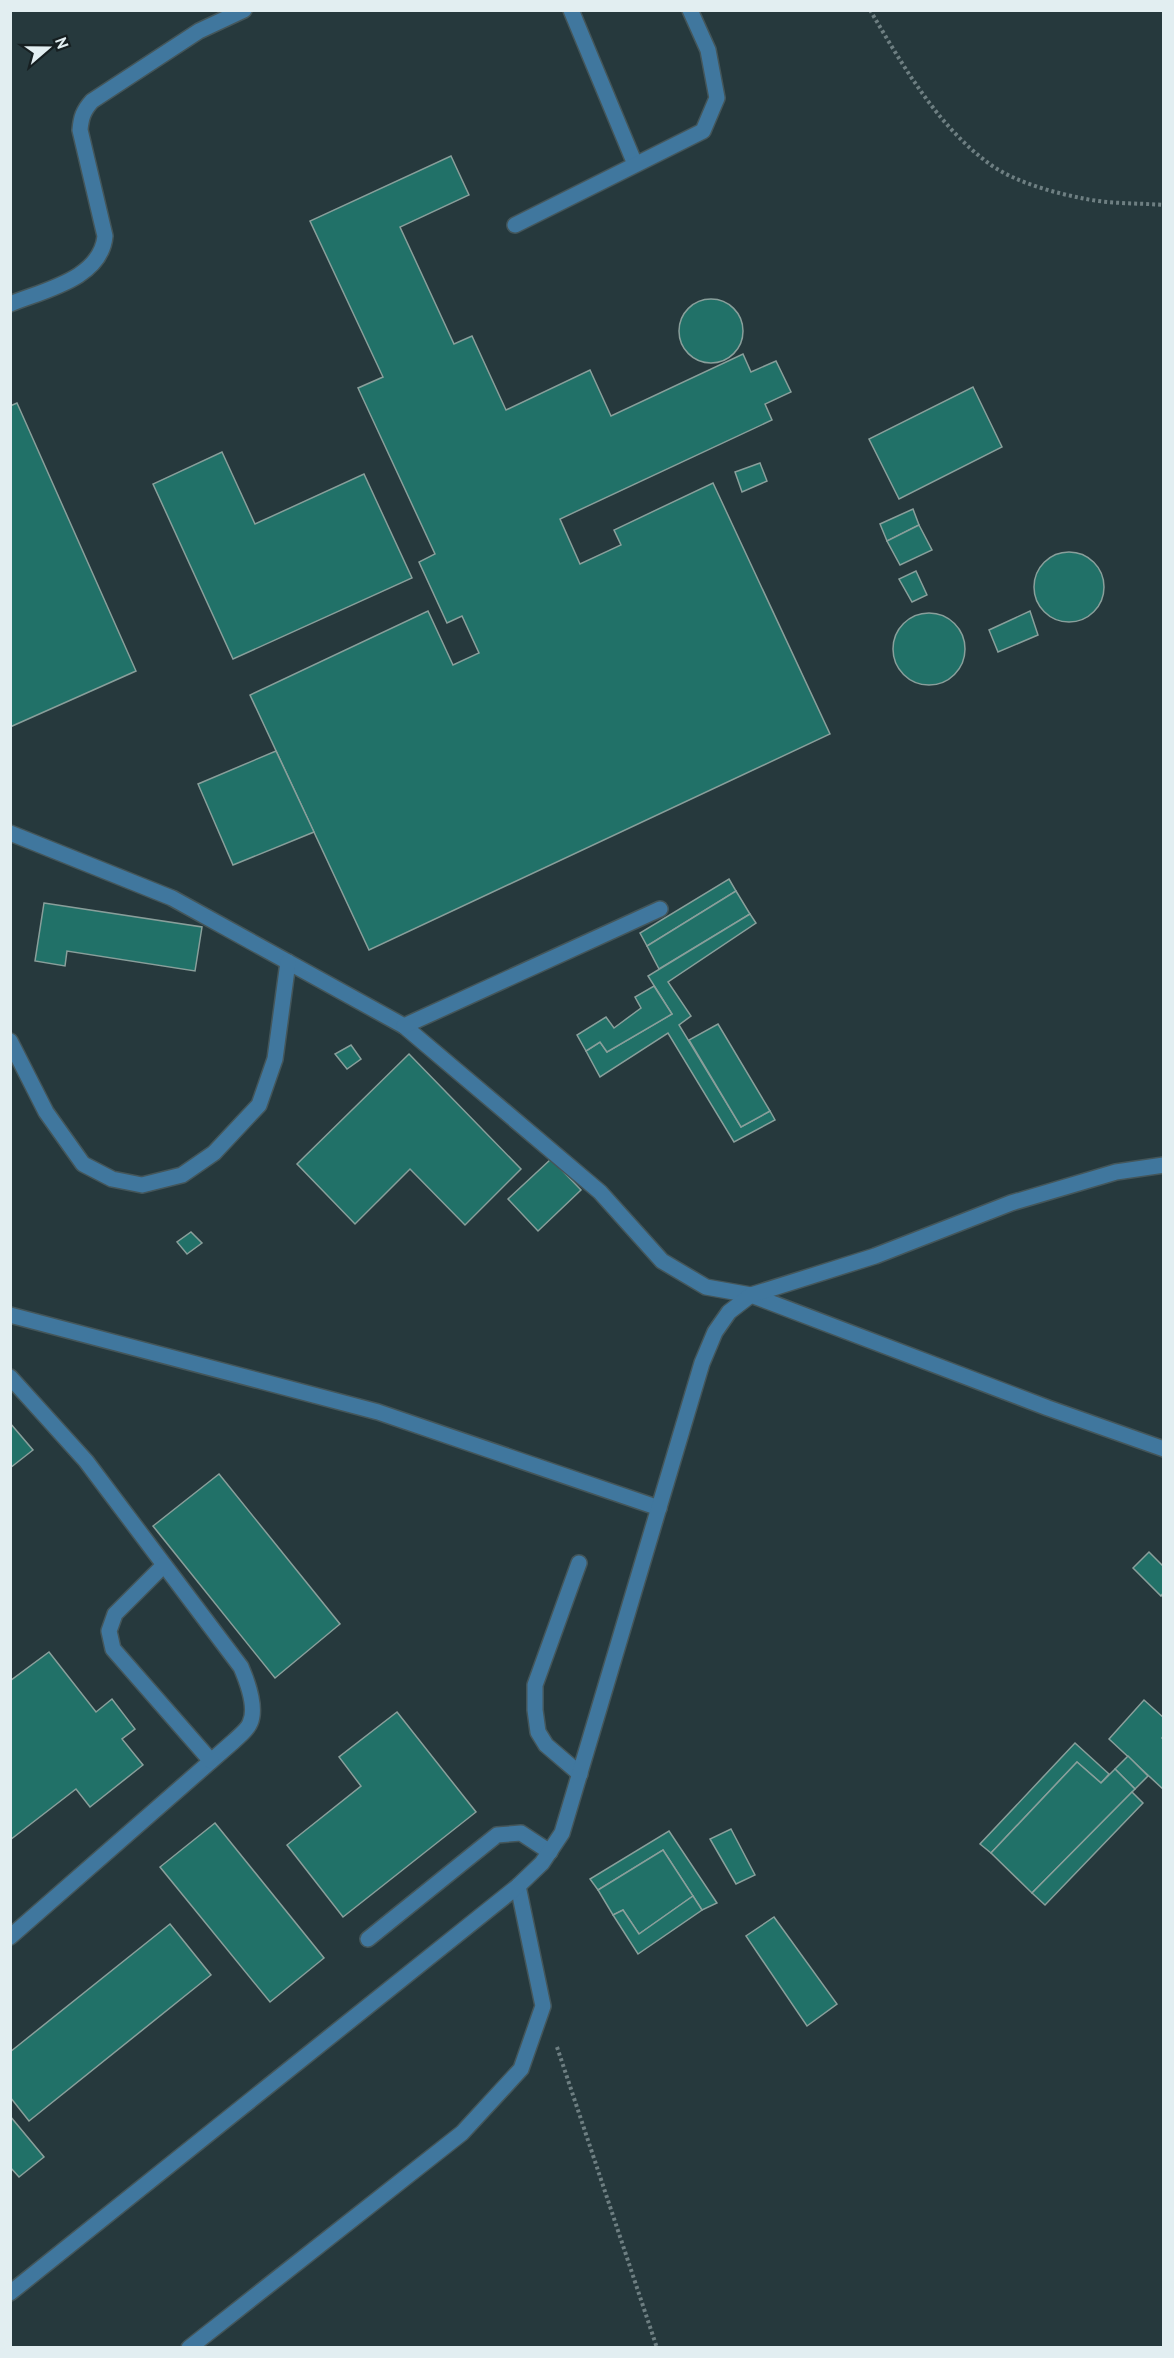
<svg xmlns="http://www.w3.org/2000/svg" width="1174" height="2358" font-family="'PT Sans',sans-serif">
  <rect width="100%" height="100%" fill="#26393d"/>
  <g fill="#217168" stroke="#899f9b" stroke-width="1.5">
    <polygon points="451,156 469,195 400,227 454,344 472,336 506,410 590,370 611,416 743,354 751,372 776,361 791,392 765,404 772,420 560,519 580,564 621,545 614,530 713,483 830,734 369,950 250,695 428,611 453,665 479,653 462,616 447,623 419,562 435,554 358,388 383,377 310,221"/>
    <circle cx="711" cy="331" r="32"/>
    <polygon points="973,387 1002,447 899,499 869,439"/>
    <polygon points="17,403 136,671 10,727 10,406"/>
    <polygon points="222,452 255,524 364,474 412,578 233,659 153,484"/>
    <polygon points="760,463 767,481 742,492 735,472"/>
    <polygon points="913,509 919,525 887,541 880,524"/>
    <polygon points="919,525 932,550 900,565 887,541"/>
    <circle cx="1069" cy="587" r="35"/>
    <polygon points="916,571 927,595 912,602 899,579"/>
    <polygon points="1030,611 1038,635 998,652 989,630"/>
    <circle cx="929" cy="649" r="36"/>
    <polygon points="276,751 314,832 233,865 198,784"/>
    <polygon points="729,879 736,891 647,946 640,933"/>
    <polygon points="736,891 750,914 659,969 647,946"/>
    <polygon points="44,903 202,927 195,971 67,951 65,966 35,961"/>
    <polygon points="750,914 756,923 668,982 691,1016 679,1025 741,1127 770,1111 775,1120 734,1142 668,1033 600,1077 586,1051 600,1042 607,1052 672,1014 648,976"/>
    <polygon points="654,986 672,1014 607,1052 600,1042 586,1051 577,1035 606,1017 614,1028 641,1008 635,997"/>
    <polygon points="718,1024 770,1111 741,1127 689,1040"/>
    <polygon points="351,1045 361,1059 347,1069 335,1054"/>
    <polygon points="409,1054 521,1169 465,1225 410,1169 355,1224 297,1164"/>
    <polygon points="551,1159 581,1190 538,1231 508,1199"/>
    <polygon points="191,1232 202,1243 187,1254 177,1242"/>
    <polygon points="10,1423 33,1450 10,1468"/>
    <polygon points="219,1474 340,1624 275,1678 153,1526"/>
    <polygon points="1149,1552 1164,1567 1164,1592 1161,1596 1133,1568"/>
    <polygon points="49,1652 96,1712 112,1699 135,1729 122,1739 143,1765 90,1807 76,1789 10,1840 10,1681"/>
    <polygon points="1144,1700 1164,1718 1164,1735 1162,1738 1164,1739 1164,1790 1109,1739"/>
    <polygon points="397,1712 476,1812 343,1917 287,1845 361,1786 339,1757"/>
    <polygon points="1075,1743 1109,1774 1101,1783 1077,1762 991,1853 980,1844"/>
    <polygon points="1128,1756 1148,1776 1135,1789 1115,1769"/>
    <polygon points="1077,1762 1101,1783 1115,1769 1135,1789 1032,1893 991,1853"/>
    <polygon points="1132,1792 1143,1803 1045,1905 1032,1893"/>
    <polygon points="215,1823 324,1958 270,2002 160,1867"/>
    <polygon points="731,1829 755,1875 736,1884 710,1839"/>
    <polygon points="669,1831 717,1903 702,1910 663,1850 598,1890 590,1879"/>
    <polygon points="663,1850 693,1896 639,1934 623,1910 613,1915 598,1890"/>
    <polygon points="693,1896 702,1910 638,1954 613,1915 623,1910 639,1934"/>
    <polygon points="774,1917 837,2004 807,2026 746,1936"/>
    <polygon points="170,1924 211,1975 29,2121 10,2097 10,2052"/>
    <polygon points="10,2116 44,2157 19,2177 10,2167"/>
  </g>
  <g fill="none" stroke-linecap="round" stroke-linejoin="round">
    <defs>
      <g id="service">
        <polyline points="571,10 635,164"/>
        <polyline points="515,225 703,131 717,98 708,50 690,10"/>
        <path d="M10 304C44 290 101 279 105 236L80 130C81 118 83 111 92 101L199 31 244 10"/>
        <polyline points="10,833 172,898 404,1026 600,1192 662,1261 706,1287 751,1295"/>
        <polyline points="404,1026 660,909"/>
        <polyline points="10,1041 46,1112 83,1164 112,1179 142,1185 182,1175 214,1153 259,1105 275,1059 288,962"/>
        <polyline points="10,1315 378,1412 659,1508"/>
        <path d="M10 1377 86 1461 241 1667C247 1681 257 1708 250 1723 248 1729 239 1736 234 1741L10 1937"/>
        <polyline points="579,1563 535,1685 535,1710 538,1732 546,1745 580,1774"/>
        <polyline points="164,1565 115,1614 109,1631 113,1649 211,1761"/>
        <polyline points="368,1939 497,1835 521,1833 550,1852"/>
        <polyline points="189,2348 462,2133 521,2069 543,2006 518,1886"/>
      </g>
      <g id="minor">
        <polyline points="751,1295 1048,1408 1164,1449"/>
        <polyline points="10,2293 518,1886 542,1863 562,1833 702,1363 715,1332 729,1312 751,1295 875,1256 1011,1203 1116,1172 1164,1165"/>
      </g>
    </defs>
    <use href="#service" stroke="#44565a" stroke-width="18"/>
    <use href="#minor" stroke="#44565a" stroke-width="18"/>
    <g stroke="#6e7f82" stroke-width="4" stroke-dasharray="3 3" stroke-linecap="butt">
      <path d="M870 10C903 66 938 127 991 165 1017 183 1055 193 1086 199 1111 204 1138 203 1164 205"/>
      <polyline points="557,2047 657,2348"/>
    </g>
    <use href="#service" stroke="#40779e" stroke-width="15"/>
    <use href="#minor" stroke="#40779e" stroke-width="15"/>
  </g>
  <rect width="1174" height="2358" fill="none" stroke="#e2eef1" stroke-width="24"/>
  <g transform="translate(48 48) rotate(70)" stroke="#161f21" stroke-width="4.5" paint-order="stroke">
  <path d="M0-4.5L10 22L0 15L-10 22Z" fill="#e2eef1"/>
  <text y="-9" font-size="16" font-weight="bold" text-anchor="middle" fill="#e2eef1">N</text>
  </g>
</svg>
